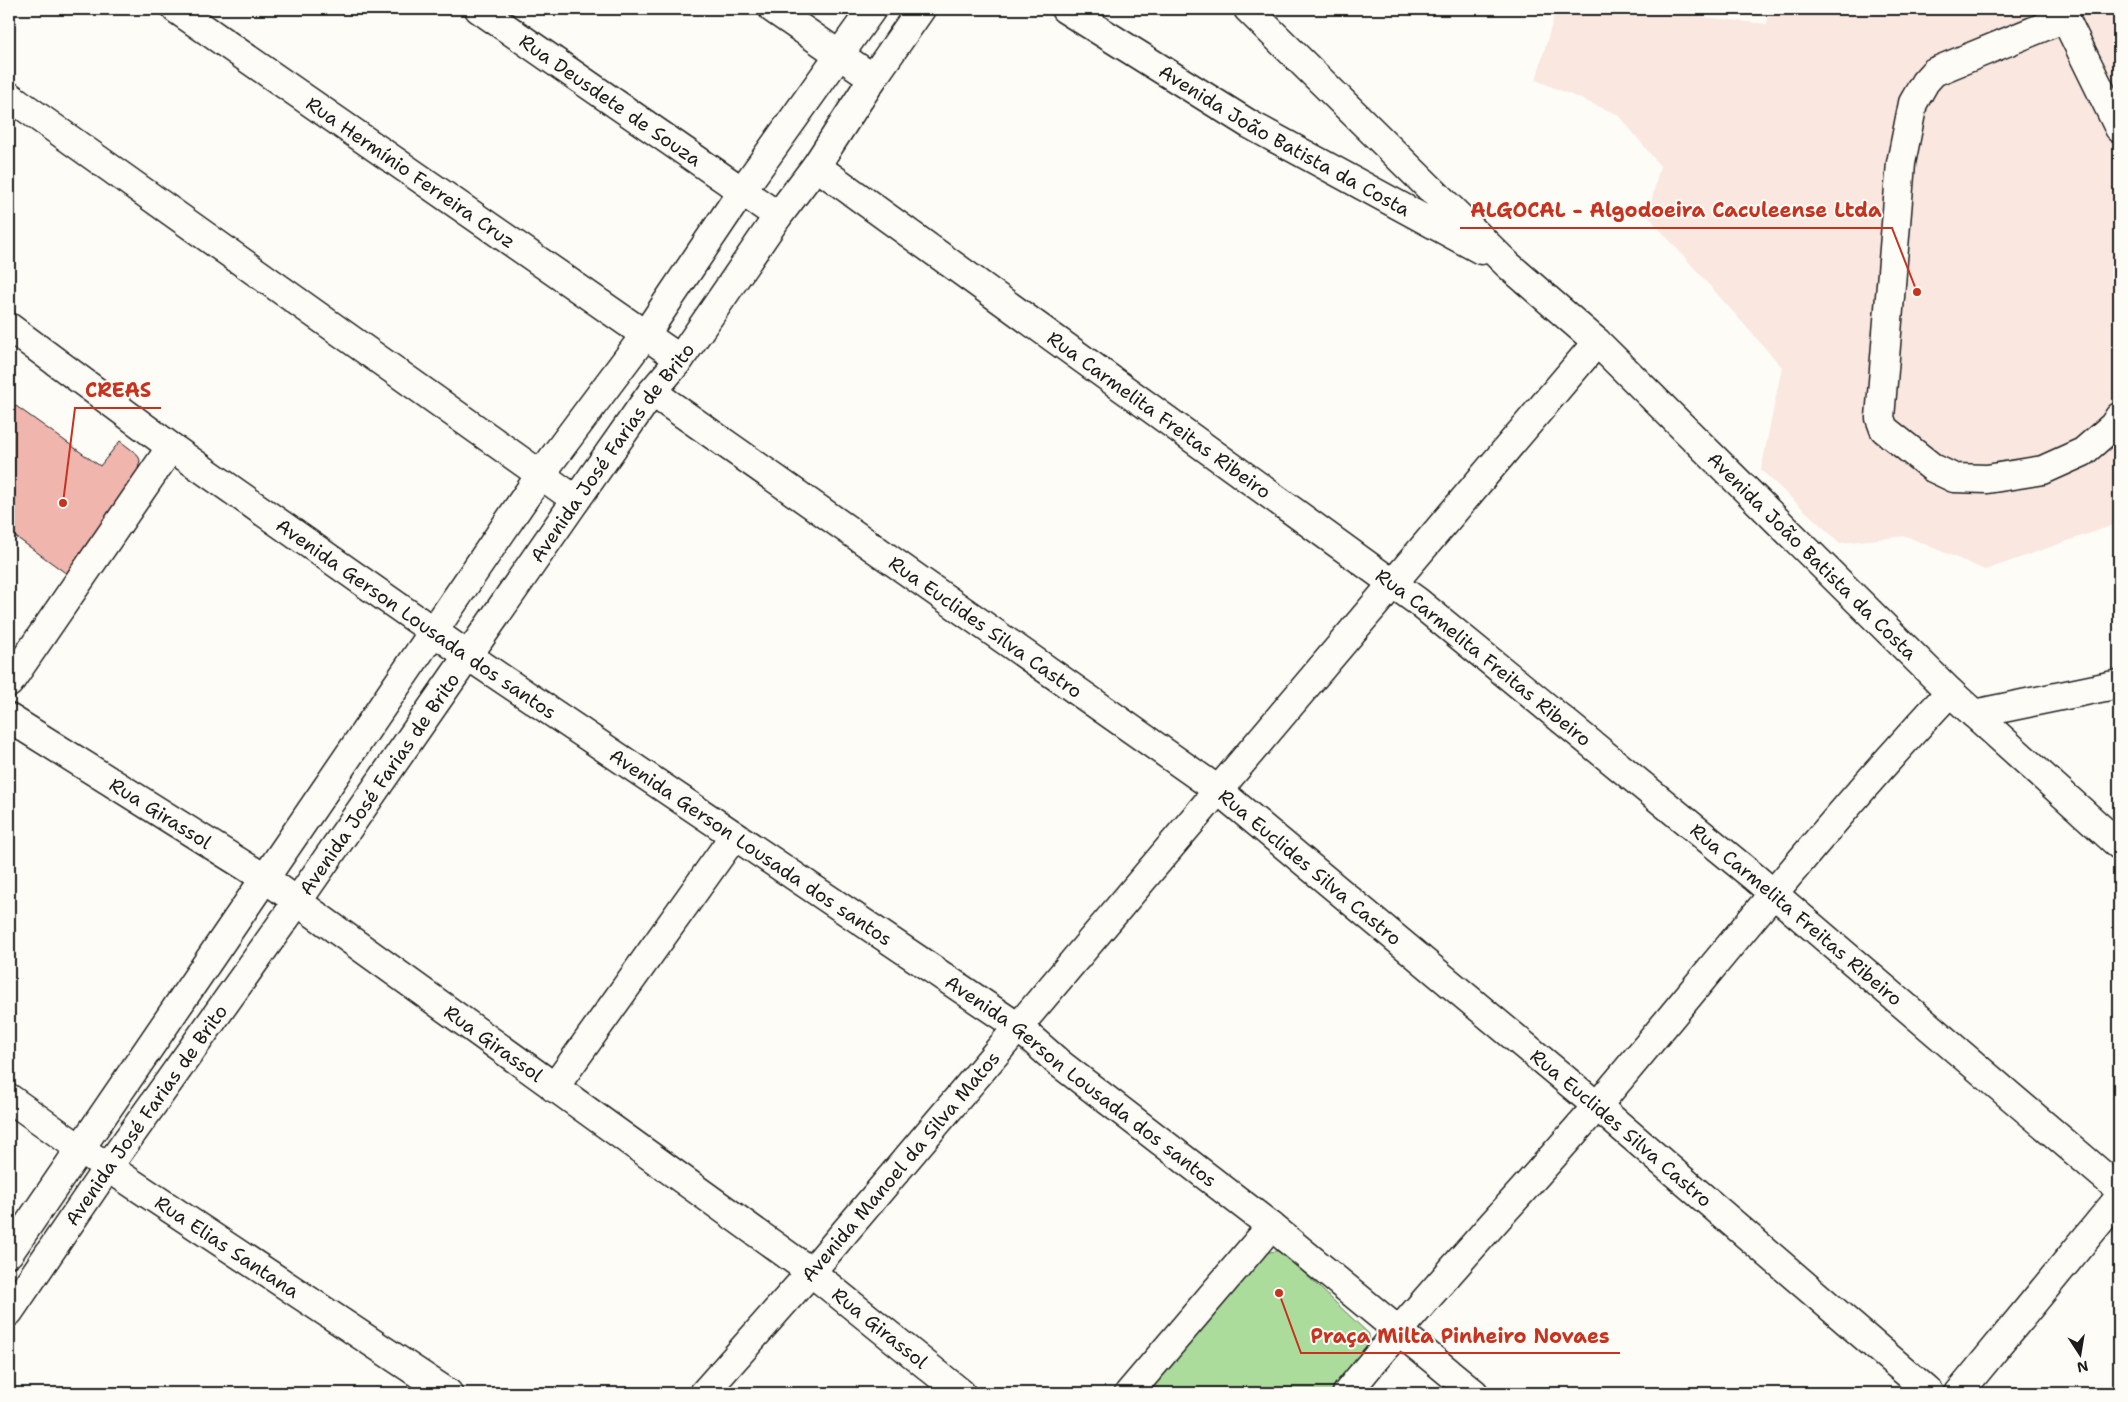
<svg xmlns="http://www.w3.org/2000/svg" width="2128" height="1402" font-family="'Shantell Sans',sans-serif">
  <rect width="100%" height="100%" fill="#fdfcf7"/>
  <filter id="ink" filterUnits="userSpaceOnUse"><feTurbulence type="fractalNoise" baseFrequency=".02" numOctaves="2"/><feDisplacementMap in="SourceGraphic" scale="10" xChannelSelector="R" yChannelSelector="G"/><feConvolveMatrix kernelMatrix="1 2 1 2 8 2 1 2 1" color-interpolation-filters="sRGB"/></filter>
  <g filter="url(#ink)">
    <polygon fill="#f9e7e0" points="1556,9 1629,9 1767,24 1769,9 2119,9 2119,523 1985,570 1906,536 1840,543 1761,470 1782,367 1648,216 1660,166 1619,115 1536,80"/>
    <polygon fill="#acdc9c" stroke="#647c5c" points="1277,1251 1285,1255 1369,1334 1369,1345 1330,1393 1145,1393 1261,1257 1269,1252"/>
    <polygon fill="#f0b5ac" stroke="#1c1c1c" points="9,401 100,466 120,441 137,454 140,460 137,474 67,574 9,532"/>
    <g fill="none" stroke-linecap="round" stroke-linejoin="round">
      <defs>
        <g id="minor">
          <path id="s1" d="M176 9 680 359"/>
          <path id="s2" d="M479 9 778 216"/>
          <polyline points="773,9 873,78"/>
          <path id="s3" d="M1065 9 1249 124 1481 250"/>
          <path id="s4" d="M1248 9 1508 265 1597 342 1950 692 2119 845"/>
          <polyline points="2067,9 2065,18 2119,128"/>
          <polyline points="2065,18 1934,72 1925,82 1913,103 1901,163 1880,418 1884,429 1933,468 1954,478 1987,479 2043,470 2083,452 2113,426 2119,417"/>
          <polyline points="9,96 576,500"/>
          <path id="s5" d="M816 166 1417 601 1754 877 2119 1189"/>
          <path id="s6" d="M9 327 171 447 467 655 1018 1027 1059 1063 1271 1226 1474 1393"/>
          <path id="s7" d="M652 392 1218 790 1597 1106 1930 1393"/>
          <polyline points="9,683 171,447"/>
          <polyline points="1974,714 2119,684"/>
          <path id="s8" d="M9 718 266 879 811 1272 961 1393"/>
          <polyline points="554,1088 734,836"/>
          <path id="s9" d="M9 1098 79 1148 448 1393"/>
          <polyline points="9,1253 541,474 645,335 742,191 872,9"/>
          <path id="s10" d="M9 1312 108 1167 297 902 576 500 652 392 680 359 778 216 816 166 873 78 921 9"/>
          <path id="s11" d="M704 1393 811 1272 1597 342"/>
          <polyline points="1129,1393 1271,1226"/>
          <path d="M1347 1393C1427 1294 1514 1202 1597 1106 1714 967 1826 824 1950 692"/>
          <polyline points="1959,1393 2119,1198"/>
        </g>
      </defs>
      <use href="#minor" stroke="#1c1c1c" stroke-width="31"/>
      <use href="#minor" stroke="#fdfcf7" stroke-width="28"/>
    </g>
  </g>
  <g text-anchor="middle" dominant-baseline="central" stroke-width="4" stroke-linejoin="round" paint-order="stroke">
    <g font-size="19" fill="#1c1c1c" stroke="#fdfcf7">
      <text stroke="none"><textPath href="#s2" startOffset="160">Rua Deusdete de Souza</textPath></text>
      <text stroke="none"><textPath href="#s3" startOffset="256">Avenida João Batista da Costa</textPath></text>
      <text stroke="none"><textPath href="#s1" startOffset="286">Rua Hermínio Ferreira Cruz</textPath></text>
      <text stroke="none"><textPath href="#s5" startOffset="424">Rua Carmelita Freitas Ribeiro</textPath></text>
      <text stroke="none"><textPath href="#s10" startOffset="1050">Avenida José Farias de Brito</textPath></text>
      <text stroke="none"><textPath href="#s4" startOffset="786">Avenida João Batista da Costa</textPath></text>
      <text stroke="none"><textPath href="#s6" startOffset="501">Avenida Gerson Lousada dos santos</textPath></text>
      <text stroke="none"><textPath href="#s7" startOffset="408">Rua Euclides Silva Castro</textPath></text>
      <text stroke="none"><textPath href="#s5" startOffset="829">Rua Carmelita Freitas Ribeiro</textPath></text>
      <text stroke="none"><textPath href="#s10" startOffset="645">Avenida José Farias de Brito</textPath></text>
      <text stroke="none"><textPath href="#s8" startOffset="179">Rua Girassol</textPath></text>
      <text stroke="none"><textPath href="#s6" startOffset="906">Avenida Gerson Lousada dos santos</textPath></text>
      <text stroke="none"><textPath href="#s7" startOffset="812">Rua Euclides Silva Castro</textPath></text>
      <text stroke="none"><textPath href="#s5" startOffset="1234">Rua Carmelita Freitas Ribeiro</textPath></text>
      <text stroke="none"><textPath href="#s8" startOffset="584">Rua Girassol</textPath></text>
      <text stroke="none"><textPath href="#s6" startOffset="1311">Avenida Gerson Lousada dos santos</textPath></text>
      <text stroke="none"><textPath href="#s10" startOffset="240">Avenida José Farias de Brito</textPath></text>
      <text stroke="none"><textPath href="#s7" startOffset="1218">Rua Euclides Silva Castro</textPath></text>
      <text stroke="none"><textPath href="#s11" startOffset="300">Avenida Manoel da Silva Matos</textPath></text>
      <text stroke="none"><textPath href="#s9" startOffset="264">Rua Elias Santana</textPath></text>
      <text stroke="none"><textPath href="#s8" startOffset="1064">Rua Girassol</textPath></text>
    </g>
  </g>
  <path fill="none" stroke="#c8321e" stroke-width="2" d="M1917 292L1892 228H1460M63 503L75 408H161M1279 1293L1301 1353H1620"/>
  <g fill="#c8321e" stroke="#fdfcf7" stroke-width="2">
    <circle cx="1917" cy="292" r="5"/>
    <circle cx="63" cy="503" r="5"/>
    <circle cx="1279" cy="1293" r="5"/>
  </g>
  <g font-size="20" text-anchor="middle" font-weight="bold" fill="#c8321e" stroke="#fdfcf7" stroke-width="4" stroke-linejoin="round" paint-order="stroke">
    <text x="1676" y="217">ALGOCAL - Algodoeira Caculeense Ltda</text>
    <text x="118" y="397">CREAS</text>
    <text x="1460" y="1343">Praça Milta Pinheiro Novaes</text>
  </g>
  <rect width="2128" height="1402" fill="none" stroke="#fdfcf7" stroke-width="30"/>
  <rect x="15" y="15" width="2098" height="1372" fill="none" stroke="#1c1c1c" stroke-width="2" filter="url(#ink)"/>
  <g transform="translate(2080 1354) rotate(168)" stroke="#fdfcf7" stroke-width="4" paint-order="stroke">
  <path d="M0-4L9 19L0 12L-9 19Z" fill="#1c1c1c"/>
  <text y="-8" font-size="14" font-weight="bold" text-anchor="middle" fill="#1c1c1c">N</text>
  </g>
</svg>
